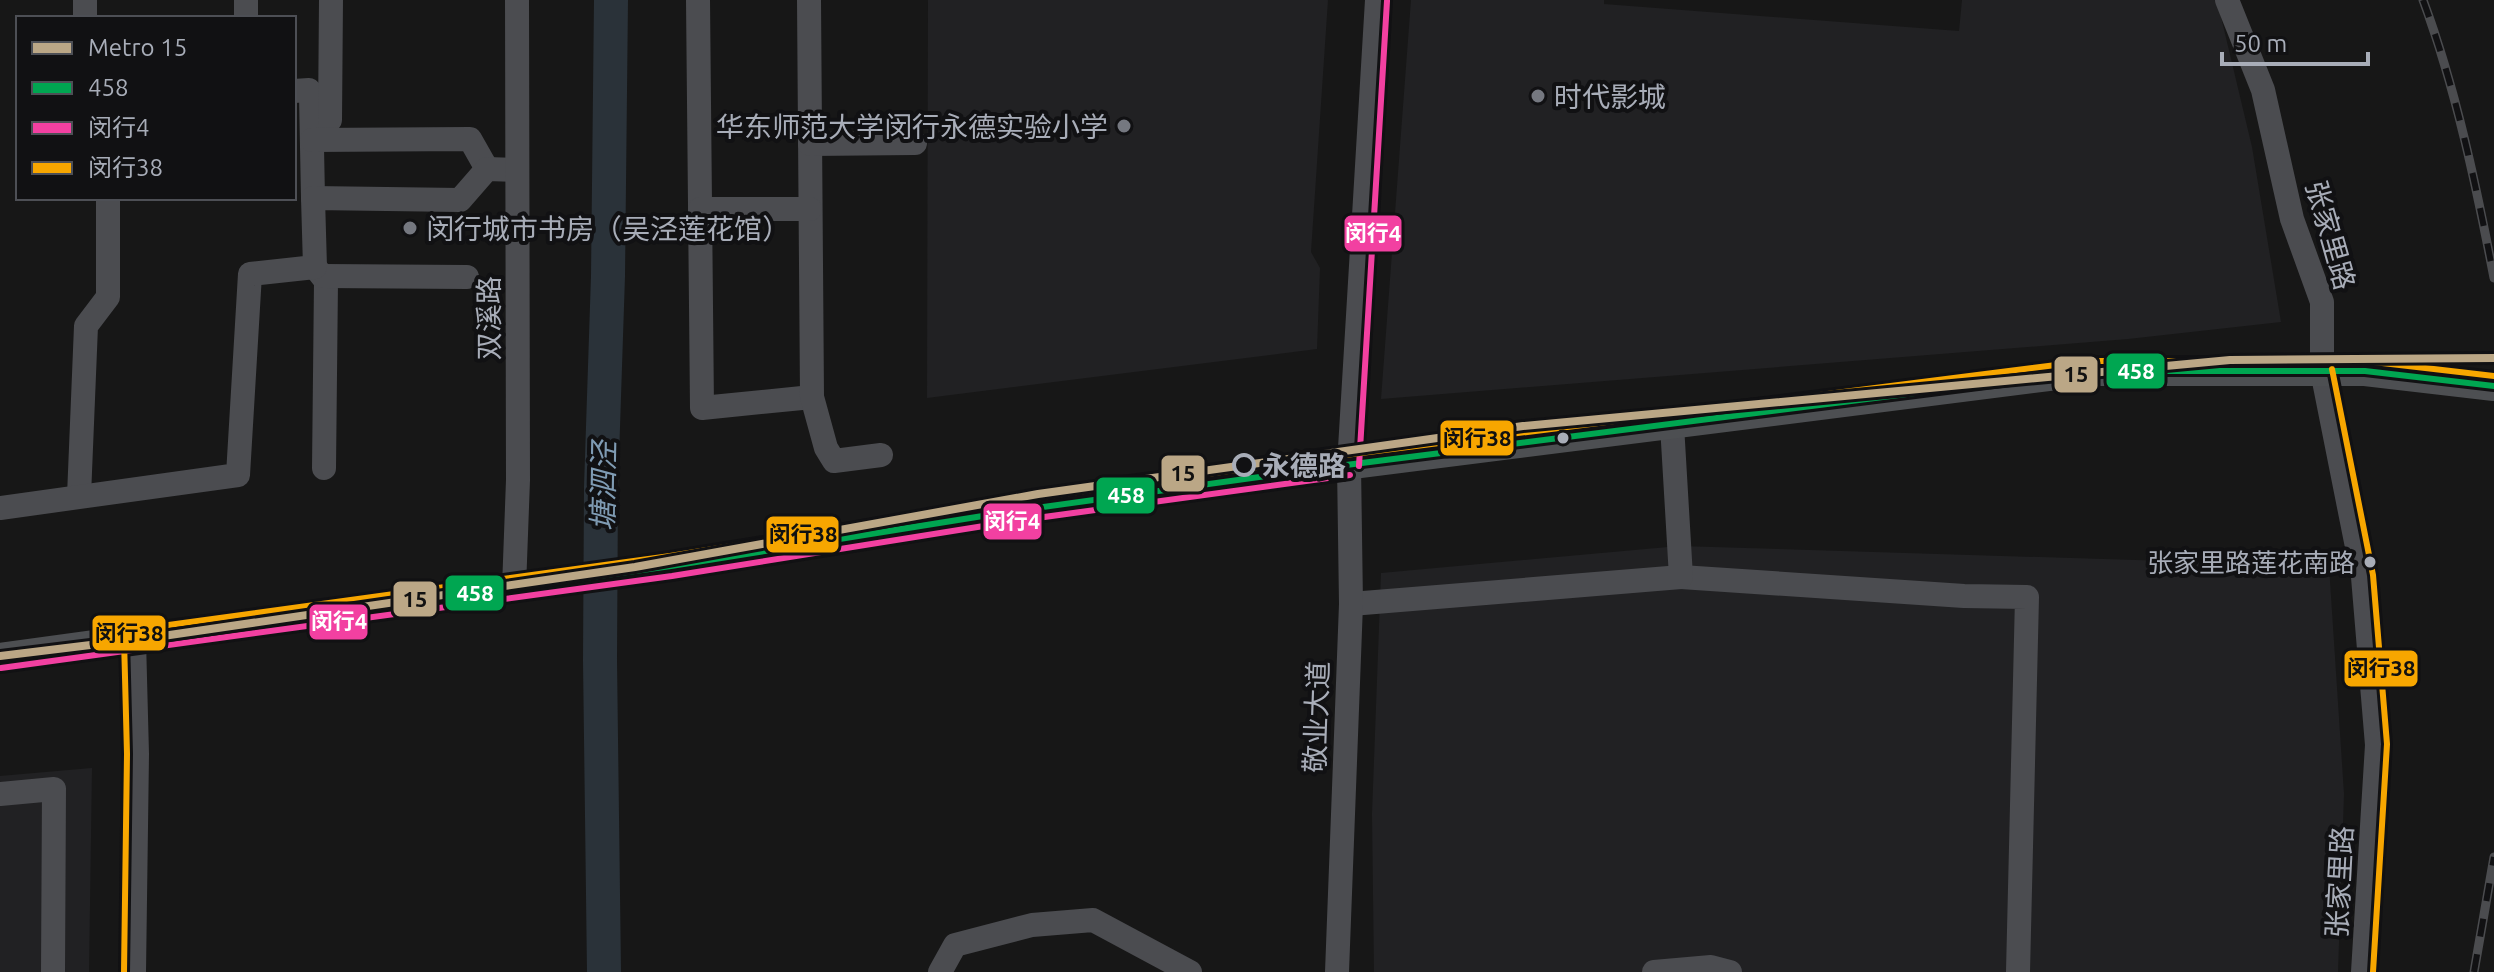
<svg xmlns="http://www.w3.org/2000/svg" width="2494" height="972" font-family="Ubuntu,'Noto Sans SC',sans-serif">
  <rect width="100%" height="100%" fill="#171717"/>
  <g fill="#212123">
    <polygon points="928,0 1328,0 1311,252 1320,268 1317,349 927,398"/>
    <polygon points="1411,0 1604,0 1604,4 1959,31 1962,0 2217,0 2252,147 2281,322 2128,339 1381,399"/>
    <polygon points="1679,546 2329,566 2344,794 2338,972 1374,972 1372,814 1381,573"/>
    <polygon points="92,768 89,972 0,972 0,776"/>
  </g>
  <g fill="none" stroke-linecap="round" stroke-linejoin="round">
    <polyline stroke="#2a3239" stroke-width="34" points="604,972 600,660 601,487 608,276 611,0"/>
    <g stroke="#4b4c50" stroke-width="24">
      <polyline points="85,0 85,18"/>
      <polyline points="246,0 246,18"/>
      <polyline points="698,0 702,408 812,397"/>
      <polyline points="809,0 812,397 826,448 834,461 881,455"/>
      <polyline points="2227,0 2263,90 2292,219 2322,302 2322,371 2363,577 2377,745 2363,972"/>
      <polyline points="294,91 309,90 311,96 313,198"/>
      <polyline points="330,120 331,0"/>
      <polyline points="312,140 470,139 487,169"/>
      <polyline points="810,144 915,143"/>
      <polyline points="700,209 810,209"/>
      <polyline points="315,267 326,281 324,468"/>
      <polyline points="323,276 467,277"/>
      <polyline points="79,496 86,326 108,297 108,198"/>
      <polyline points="0,508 238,475 250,274 315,267 313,198 460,200 487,169 516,170"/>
      <polyline points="1681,577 1964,596 2027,597 2018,972"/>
      <polyline points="514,588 518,480 517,0"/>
      <polyline points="1351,604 1681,577 1672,425"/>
      <polyline points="134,640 137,754 134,972"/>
      <polyline points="0,794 54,789 53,972"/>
      <polyline points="940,972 955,945 1032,925 1093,920 1190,972"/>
      <polyline points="1337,972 1351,604 1349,465 1377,0"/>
      <polyline points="1654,972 1711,967 1730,972"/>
    </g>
    <polyline stroke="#4d4f52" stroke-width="30" points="0,658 671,566 1014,511 1346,465 2089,371 2365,371 2494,386"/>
    <defs>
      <g id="rail">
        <path d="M2423 0C2456 89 2476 185 2494 278"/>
        <polyline points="2474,972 2494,857"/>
      </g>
    </defs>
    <use href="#rail" stroke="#4b4c4f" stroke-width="9"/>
    <use href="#rail" stroke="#111113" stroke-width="6" stroke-dasharray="18" stroke-linecap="butt"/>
    <defs>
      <polyline id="bus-1" points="0,658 671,566 1014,511 1346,465 2089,371 2365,371 2494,386"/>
      <g id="bus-2">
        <polyline points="1359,466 1387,1"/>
        <polyline points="1,668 672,576 1015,521 1350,475"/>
      </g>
      <g id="bus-3">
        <polyline points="2332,369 2373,575 2387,744 2373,972"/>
        <polyline points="124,972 127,754 124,639 132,630 670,556 1012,501 1345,455 2088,361 2365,361 2494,376"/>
      </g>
    </defs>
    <use href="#bus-1" stroke="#111113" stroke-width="12"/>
    <use href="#bus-2" stroke="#111113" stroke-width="12"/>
    <use href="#bus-3" stroke="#111113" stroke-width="12"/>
    <use href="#bus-1" stroke="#00a651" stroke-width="6"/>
    <use href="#bus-2" stroke="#f240a1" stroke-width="6"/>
    <use href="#bus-3" stroke="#f7a600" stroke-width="6"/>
    <defs>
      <polyline id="metro-1" points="0,656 156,637 635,567 1038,494 1523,426 2230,360 2494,358"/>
    </defs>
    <use href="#metro-1" stroke="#111113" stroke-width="14"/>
    <use href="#metro-1" stroke="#bba786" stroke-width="8"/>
  </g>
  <g fill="#757880" stroke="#111113" stroke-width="3">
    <circle cx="1538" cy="96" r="8"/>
    <circle cx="1124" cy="126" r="8"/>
    <circle cx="410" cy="228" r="8"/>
  </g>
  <g fill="#a8adb8" stroke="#111113" stroke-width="3">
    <circle cx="1563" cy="438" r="7"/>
    <circle cx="2370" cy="562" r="7"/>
  </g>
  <circle fill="#111113" stroke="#a8adb8" stroke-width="4" cx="1244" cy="465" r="10"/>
  <g text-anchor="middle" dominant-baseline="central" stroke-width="8" stroke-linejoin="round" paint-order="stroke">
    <g font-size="26" fill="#a8adb8" stroke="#111113" text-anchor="end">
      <text x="2355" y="562">张家里路莲花南路</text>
    </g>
    <g font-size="28" fill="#a8adb8" stroke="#111113" text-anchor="start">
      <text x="1554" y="96">时代影城</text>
      <text x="1108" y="126" text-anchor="end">华东师范大学闵行永德实验小学</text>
      <text x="426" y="228">闵行城市书房（吴泾莲花馆）</text>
    </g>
    <g font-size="28" fill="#a8adb8" stroke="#111113">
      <text transform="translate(2331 235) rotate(74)">张家里路</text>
      <text transform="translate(488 318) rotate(-90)">双溪路</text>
      <text transform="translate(1316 717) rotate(-88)">敬业大道</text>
      <text transform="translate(2339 882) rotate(-87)">张家里路</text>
    </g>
    <g font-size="28" font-weight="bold" fill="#a8adb8" stroke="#111113" text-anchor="start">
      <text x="1262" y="465">永德路</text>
    </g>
    <g font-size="30" font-style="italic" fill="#7f9bb3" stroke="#111113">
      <text transform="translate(603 486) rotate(-89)">塘泗泾</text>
    </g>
  </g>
  <g stroke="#111113" stroke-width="3">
    <rect x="1343" y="214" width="60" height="39" rx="8" fill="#f240a1"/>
    <rect x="2105" y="352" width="61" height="38" rx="8" fill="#00a651"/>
    <rect x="2053" y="355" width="46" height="39" rx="8" fill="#bba786"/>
    <rect x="1439" y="419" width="76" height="38" rx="8" fill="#f7a600"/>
    <rect x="1160" y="454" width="46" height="39" rx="8" fill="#bba786"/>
    <rect x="1095" y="476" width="61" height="39" rx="8" fill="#00a651"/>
    <rect x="982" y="502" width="61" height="39" rx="8" fill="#f240a1"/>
    <rect x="765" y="515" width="75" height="39" rx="8" fill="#f7a600"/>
    <rect x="444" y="574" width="61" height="38" rx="8" fill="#00a651"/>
    <rect x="392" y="580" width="46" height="38" rx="8" fill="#bba786"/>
    <rect x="308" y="603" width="61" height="38" rx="8" fill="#f240a1"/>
    <rect x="91" y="614" width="76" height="38" rx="8" fill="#f7a600"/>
    <rect x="2343" y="649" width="76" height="39" rx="8" fill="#f7a600"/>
  </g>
  <g font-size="22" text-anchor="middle" font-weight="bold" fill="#fff">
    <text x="1373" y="241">闵行4</text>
    <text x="2136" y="379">458</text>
    <text x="1126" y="503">458</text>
    <text x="1012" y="529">闵行4</text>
    <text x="475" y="601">458</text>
    <text x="339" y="629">闵行4</text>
  </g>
  <g font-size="22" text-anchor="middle" font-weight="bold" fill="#111">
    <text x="2076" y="382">15</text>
    <text x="1477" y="446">闵行38</text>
    <text x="1183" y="481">15</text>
    <text x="803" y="542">闵行38</text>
    <text x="415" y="607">15</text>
    <text x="129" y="641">闵行38</text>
    <text x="2381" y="676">闵行38</text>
  </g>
  <rect x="16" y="16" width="280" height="184" fill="#111113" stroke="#4d4f55" stroke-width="2"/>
  <rect x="32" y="42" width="40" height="12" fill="#bba786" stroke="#4d4f55" stroke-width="2"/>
  <text x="88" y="56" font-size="24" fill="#a8adb8">Metro 15</text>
  <rect x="32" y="82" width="40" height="12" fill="#00a651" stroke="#4d4f55" stroke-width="2"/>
  <text x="88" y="96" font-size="24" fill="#a8adb8">458</text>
  <rect x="32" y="122" width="40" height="12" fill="#f240a1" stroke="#4d4f55" stroke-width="2"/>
  <text x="88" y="136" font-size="24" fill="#a8adb8">闵行4</text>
  <rect x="32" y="162" width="40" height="12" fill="#f7a600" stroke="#4d4f55" stroke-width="2"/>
  <text x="88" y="176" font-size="24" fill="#a8adb8">闵行38</text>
  <path d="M2222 52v12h146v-12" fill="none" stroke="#a8adb8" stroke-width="4"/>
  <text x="2234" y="52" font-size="24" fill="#a8adb8" stroke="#111113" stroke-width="6" paint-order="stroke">50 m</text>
</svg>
